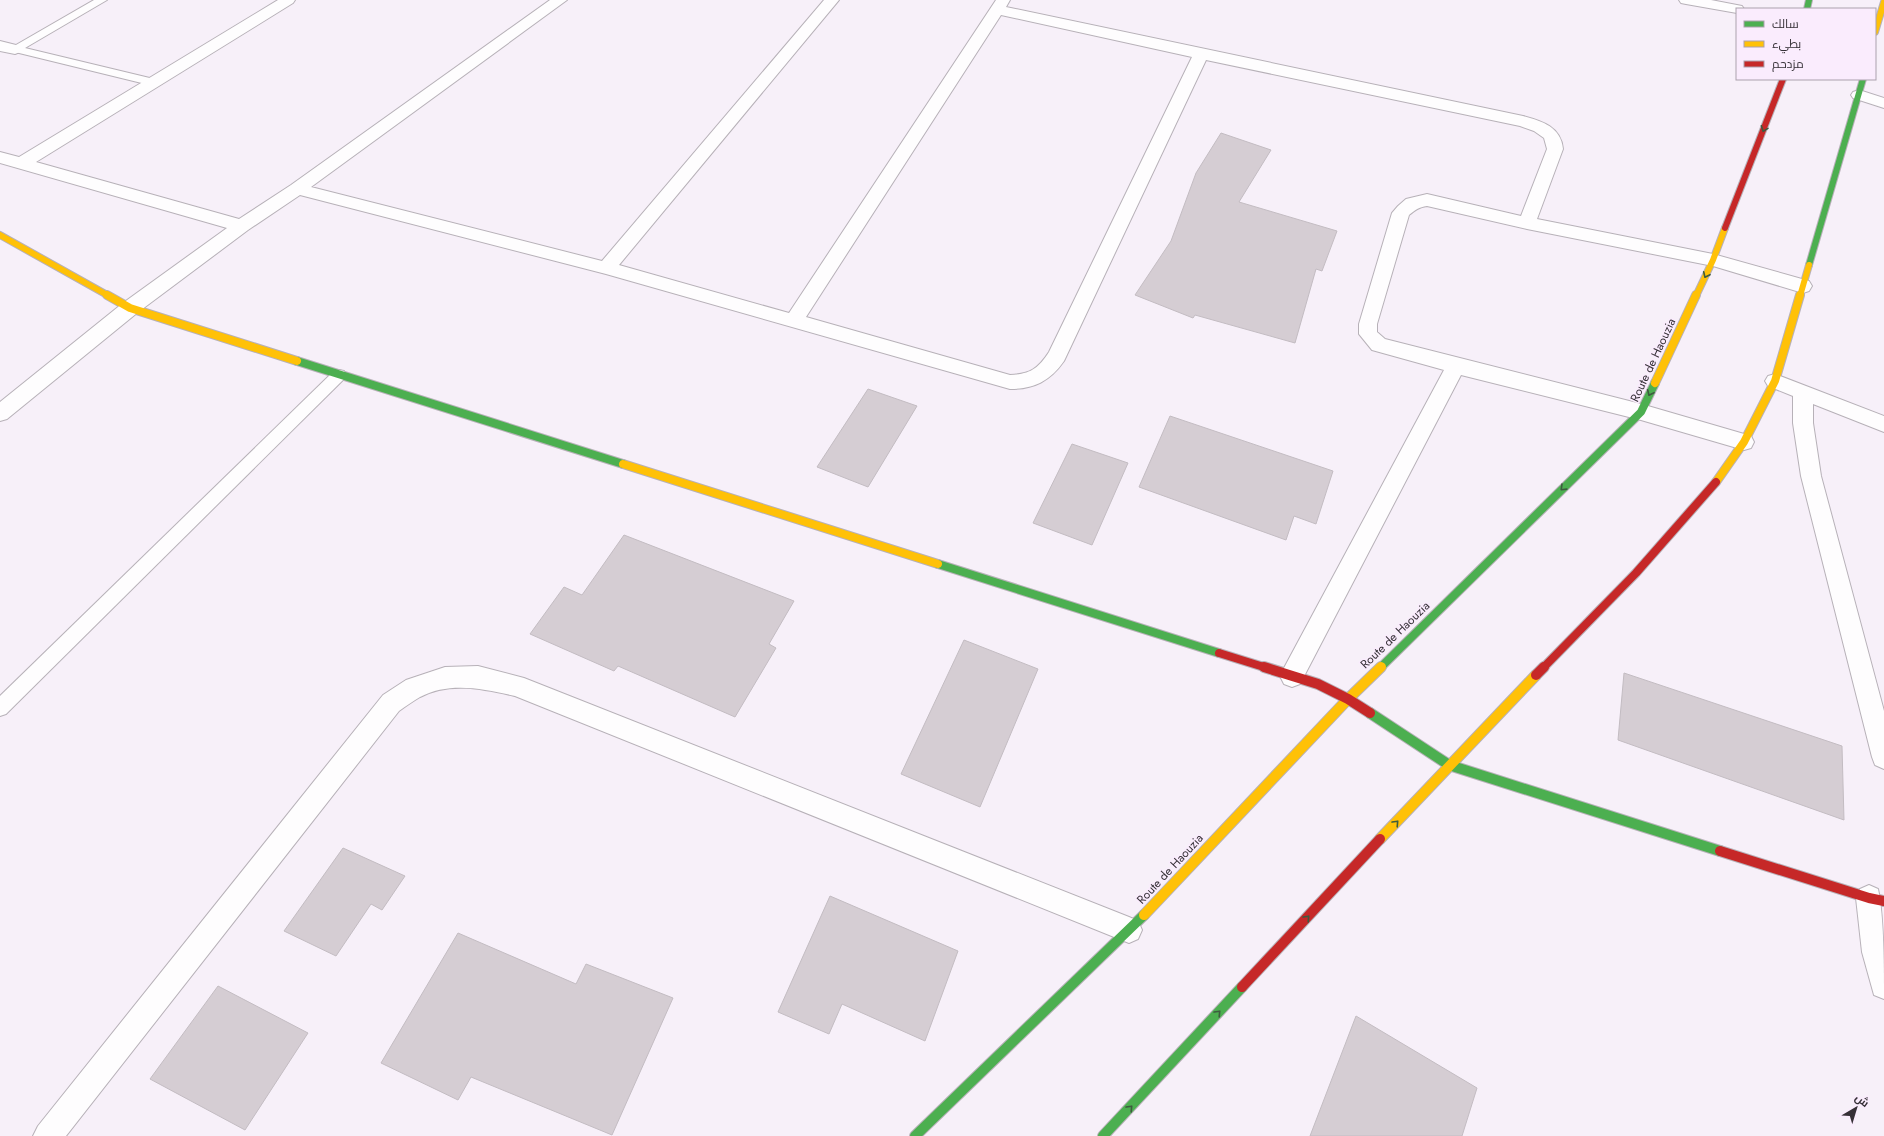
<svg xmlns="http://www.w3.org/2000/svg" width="1884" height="1136" font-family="Jost,Cairo,sans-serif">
  <rect width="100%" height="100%" fill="#f7f0f9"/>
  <g fill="#d5cdd3" stroke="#c3bcc2">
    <polygon points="1221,133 1271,150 1239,202 1337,231 1322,271 1316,269 1295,343 1195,315 1193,318 1135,295 1171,241 1196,173"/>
    <polygon points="868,389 917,406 868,487 817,467"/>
    <polygon points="1170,416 1333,471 1316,524 1294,516 1286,540 1139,487"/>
    <polygon points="1072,444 1128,463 1092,545 1033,523"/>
    <polygon points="624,535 794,601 769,644 776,648 735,717 618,666 614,671 530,634 564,587 582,595"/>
    <polygon points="964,640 1038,669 980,807 901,774"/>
    <polygon points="1624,673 1842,746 1844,820 1618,740"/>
    <polygon points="343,848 405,876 382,910 371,904 336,956 284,931"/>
    <polygon points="830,896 958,951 925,1041 842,1004 829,1034 778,1012"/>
    <polygon points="458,933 576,984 586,964 673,998 612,1135 471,1077 458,1100 381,1063"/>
    <polygon points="218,986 308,1033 245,1130 150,1079"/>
    <polygon points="1356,1016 1477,1088 1462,1136 1310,1136"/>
  </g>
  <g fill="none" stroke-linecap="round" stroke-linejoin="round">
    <defs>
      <g id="lane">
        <polygon points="94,0 107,0 25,48 158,80 160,82 158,84 154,86 15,52 9,49"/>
        <polygon points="339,370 344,371 346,375 344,379 6,714 0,716 0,696 334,371"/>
      </g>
      <g id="street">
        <path d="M278 0H295L293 3 36 162 239 219 291 185 550 0H567L311 187 602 261 824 0H839L619 265 789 313 996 0H1010L1006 7 1523 116C1542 121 1561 127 1563 149L1537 219 1713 254 1809 281 1812 286 1809 291 1803 293 1713 266 1527 229 1427 206C1419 207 1415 210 1409 215L1377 324V332L1385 339 1641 404 1751 436 1754 442 1751 448 1744 450 1641 420 1461 375 1300 684 1292 687 1284 684 1280 676 1284 668 1444 370 1372 350 1359 334V324L1392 213 1398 206 1406 199 1427 194 1521 216 1547 149 1544 138 1534 131 1520 126 1206 60 1064 361C1050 381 1034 389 1010 389L606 274 300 195 248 230 137 313 7 419 0 421V402L123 303 227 228 0 163V152L19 157ZM1001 15 1192 57 1049 352C1038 369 1030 374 1010 375L806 317Z"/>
        <polygon points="1679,0 1711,0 1742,6 1744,9 1737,9 1737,13 1686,4 1681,3"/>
        <polygon points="0,41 20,46 23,49 20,52 15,54 0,51"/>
        <polygon points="1859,90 1884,98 1884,108 1853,98 1851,95 1853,92"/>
        <polygon points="1775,374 1884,416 1884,432 1813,404 1813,423 1821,476 1884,711 1884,769 1875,765 1872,757 1801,476 1793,423 1793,396 1768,386 1765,381 1768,376"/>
        <path d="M478 666 524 678 1129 917 1138 921 1142 930 1138 939 1129 943 515 696C484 689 450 681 420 697 413 701 406 706 399 711L66 1136H33L38 1126 383 695 406 680 445 667Z"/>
        <path d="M1869 885 1878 889C1884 915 1884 969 1884 999L1874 995 1862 952 1856 898 1860 889Z"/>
      </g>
      <g id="fast-far2">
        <polyline points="1807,9 1809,0"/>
        <polyline points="1809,265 1863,79"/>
      </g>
      <g id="fast-far1">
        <polyline points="297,361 623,464"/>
        <polyline points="938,564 1219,653"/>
        <polyline points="1381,667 1641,412 1655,383"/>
      </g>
      <g id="fast">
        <polyline points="1370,713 1449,765 1720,851"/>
        <polyline points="915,1136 1144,915"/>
        <polyline points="1103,1136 1242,987"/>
      </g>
      <g id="slow-far2">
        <polyline points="1875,32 1884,2"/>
        <polyline points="0,235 109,296"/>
        <polyline points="1696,296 1713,260 1725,228"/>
        <polyline points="1800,296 1809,265"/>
      </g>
      <g id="slow-far1">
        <polyline points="107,295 130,308 297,361"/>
        <polyline points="1655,383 1696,295"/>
        <polyline points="623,464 938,564"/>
        <polyline points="1716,482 1744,442 1775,381 1800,295"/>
        <polyline points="1380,668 1381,667"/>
      </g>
      <g id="slow">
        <polyline points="1380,839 1536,675"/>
        <polyline points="1144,915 1348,699 1381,667"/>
      </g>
      <polyline id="jam-far2" points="1725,228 1783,79"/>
      <g id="jam-far1">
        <polyline points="1219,653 1267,668"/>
        <polyline points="1543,668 1636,573 1716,482"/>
      </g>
      <g id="jam">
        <polyline points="1264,667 1318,684 1348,699 1370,713"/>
        <polyline points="1536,675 1544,667"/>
        <polyline points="1720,851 1869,898 1884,901"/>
        <polyline points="1242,987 1380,839"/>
      </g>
    </defs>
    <use href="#lane" stroke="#b7b1b8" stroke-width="2"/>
    <use href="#street" stroke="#b7b1b8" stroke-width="2"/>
    <use href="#fast-far2" stroke="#b7b1b8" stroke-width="8"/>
    <use href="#fast-far1" stroke="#b7b1b8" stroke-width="10"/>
    <use href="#fast" stroke="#b7b1b8" stroke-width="12"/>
    <use href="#slow-far2" stroke="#b7b1b8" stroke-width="8"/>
    <use href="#slow-far1" stroke="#b7b1b8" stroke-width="10"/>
    <use href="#slow" stroke="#b7b1b8" stroke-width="12"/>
    <use href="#jam-far2" stroke="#b7b1b8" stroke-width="8"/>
    <use href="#jam-far1" stroke="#b7b1b8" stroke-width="10"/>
    <use href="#jam" stroke="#b7b1b8" stroke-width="12"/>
    <use href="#lane" fill="#fefdfe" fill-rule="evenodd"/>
    <use href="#street" fill="#fefdfe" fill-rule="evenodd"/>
    <use href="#fast-far2" stroke="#4caf50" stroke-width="6"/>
    <use href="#fast-far1" stroke="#4caf50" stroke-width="8"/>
    <use href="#fast" stroke="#4caf50" stroke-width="10"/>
    <use href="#slow-far2" stroke="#ffc107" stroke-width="6"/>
    <use href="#slow-far1" stroke="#ffc107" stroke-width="8"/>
    <use href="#slow" stroke="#ffc107" stroke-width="10"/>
    <use href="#jam-far2" stroke="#c62828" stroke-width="6"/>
    <use href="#jam-far1" stroke="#c62828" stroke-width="8"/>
    <use href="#jam" stroke="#c62828" stroke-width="10"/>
  </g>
  <defs><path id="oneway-chevron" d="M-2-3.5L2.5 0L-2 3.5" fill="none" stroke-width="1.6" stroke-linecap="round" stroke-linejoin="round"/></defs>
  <g stroke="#3d5c3f">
    <use href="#oneway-chevron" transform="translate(1764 129) rotate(111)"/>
    <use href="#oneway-chevron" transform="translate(1706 275) rotate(115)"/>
    <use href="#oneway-chevron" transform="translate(1650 393) rotate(115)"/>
    <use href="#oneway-chevron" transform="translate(1563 488) rotate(136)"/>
    <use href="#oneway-chevron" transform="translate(1396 823) rotate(-47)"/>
    <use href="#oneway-chevron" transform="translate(1307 918) rotate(-47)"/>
    <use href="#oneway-chevron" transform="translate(1218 1013) rotate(-47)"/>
    <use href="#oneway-chevron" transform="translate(1130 1108) rotate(-47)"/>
  </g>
  <g text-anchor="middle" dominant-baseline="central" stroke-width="3" stroke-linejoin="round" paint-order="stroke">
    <g font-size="12" fill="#353036" stroke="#faecfd">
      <text transform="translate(1653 360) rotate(-65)">Route de Haouzia</text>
      <text transform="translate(1395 635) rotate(-44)">Route de Haouzia</text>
      <text transform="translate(1170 869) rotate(-47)">Route de Haouzia</text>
    </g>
  </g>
  <rect x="1736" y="8" width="140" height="72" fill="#faecfd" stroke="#aba1ad"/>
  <rect x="1744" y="21" width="20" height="6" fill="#4caf50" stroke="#aba1ad"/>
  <text x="1772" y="28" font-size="12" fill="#353036">سالك</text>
  <rect x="1744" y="41" width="20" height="6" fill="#ffc107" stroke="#aba1ad"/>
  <text x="1772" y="48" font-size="12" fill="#353036">بطيء</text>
  <rect x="1744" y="61" width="20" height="6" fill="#c62828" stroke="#aba1ad"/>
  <text x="1772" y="68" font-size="12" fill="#353036">مزدحم</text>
  <g transform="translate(1856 1108) rotate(38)" stroke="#faecfd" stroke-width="3" paint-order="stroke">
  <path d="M0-3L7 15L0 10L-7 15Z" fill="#353036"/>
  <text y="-6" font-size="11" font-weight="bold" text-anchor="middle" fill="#353036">ش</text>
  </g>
</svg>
